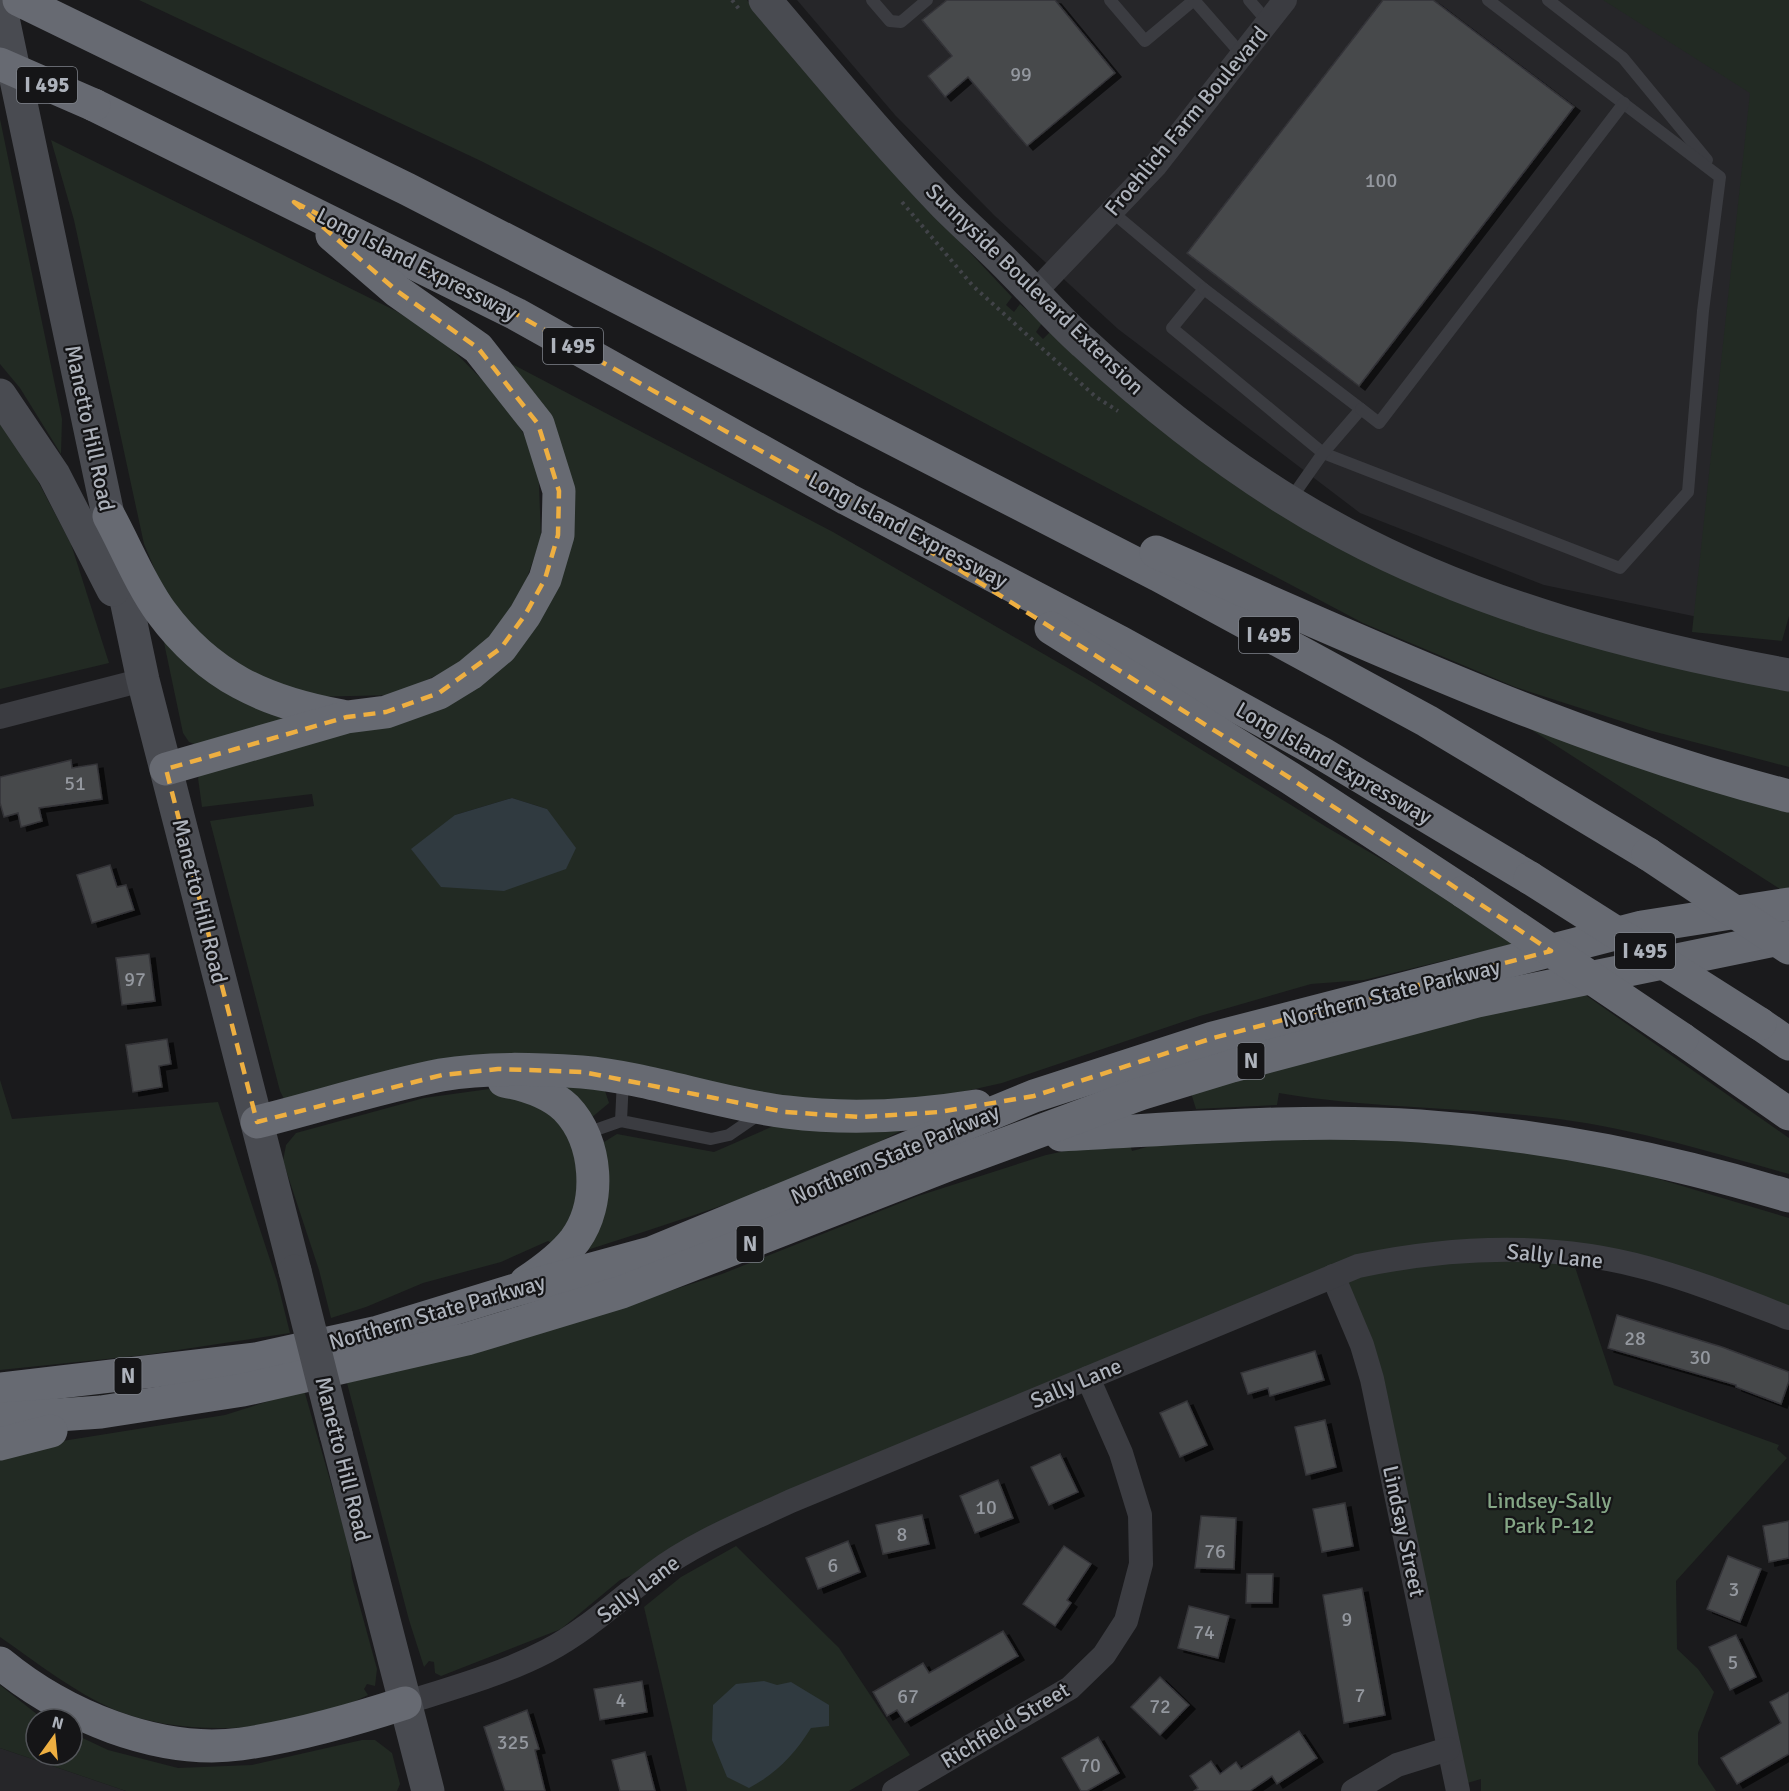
<svg xmlns="http://www.w3.org/2000/svg" width="1789" height="1791" font-family="Signika,sans-serif">
  <defs>
    <filter id="shadow"><feDropShadow dx="6" dy="4" stdDeviation="0" flood-color="#0009"/></filter>
  </defs>
  <rect width="100%" height="100%" fill="#1a1a1c"/>
  <g fill="#262629">
    <polygon points="797,0 1789,0 1717,621 1544,585 1360,513 1118,329 995,216 895,115"/>
    <polygon points="0,1748 126,1791 0,1791"/>
  </g>
  <g fill="#222a23" fill-rule="evenodd">
    <polygon points="139,0 747,0 872,149 1012,297 1006,305 1014,312 1020,304 1042,323 1036,332 1043,339 1050,332 1280,510 1789,690 1789,767 1652,731 1515,687 1363,623 655,249 481,161"/>
    <polygon points="1603,0 1789,0 1789,616 1782,641 1692,632 1750,93"/>
    <polygon points="0,119 62,419 61,454 20,388 0,364"/>
    <polygon points="51,140 396,311 445,342 507,405 538,459 541,538 515,612 460,664 395,695 308,697 235,669 175,617 144,544 74,220"/>
    <path d="M512 364 833 532 1092 682 1328 828 1443 895 1513 944 1364 980 1311 984 1200 1016 1002 1083 926 1100 843 1107 622 1067 286 1103 280 1091 210 821 314 806 312 794 202 807 198 778 204 770 439 706 556 587 551 417ZM512 798 547 809 455 815Z"/>
    <polygon points="0,420 21,449 71,544 109,663 0,689"/>
    <polygon points="158,614 281,716 281,726 199,746 189,742 183,733"/>
    <polygon points="1499,709 1789,803 1789,890 1783,891"/>
    <path d="M1577 989 1789 1138V1174C1707 1151 1626 1126 1542 1117 1454 1107 1366 1108 1279 1093L1277 1105 1196 1109 1191 1093Z"/>
    <polygon points="555,1077 602,1082 609,1103 585,1123"/>
    <polygon points="0,1080 12,1119 218,1102 277,1281 290,1333 145,1355 0,1370"/>
    <polygon points="489,1089 536,1097 572,1125 583,1199 555,1245 548,1241 501,1262 423,1283 366,1307 331,1318 319,1270 283,1161 286,1145 296,1133 424,1098"/>
    <path d="M923 1119C815 1179 695 1215 578 1253L596 1147 617 1134 714 1152 785 1121Z"/>
    <polygon points="1206,1131 1499,1145 1642,1174 1789,1218 1789,1312 1572,1258 1614,1385 1779,1445 1777,1449 1787,1458 1676,1581 1677,1649 1698,1669 1714,1692 1698,1733 1698,1764 1716,1791 1481,1791 1481,1779 1457,1786 1337,1279 620,1580 561,1629 441,1676 435,1673 434,1662 429,1661 424,1667 409,1620 347,1383 540,1333 722,1274 918,1196 1046,1155 1128,1138 1132,1151"/>
    <path d="M304 1390 349 1546 352 1578 377 1669 375 1686 367 1684 364 1689 368 1695C298 1731 189 1740 115 1710 74 1692 37 1663 0 1637V1451L225 1415Z"/>
    <polygon points="736,1546 839,1648 910,1755 849,1791 687,1791 644,1607 681,1577"/>
    <polygon points="0,1685 43,1719 36,1719 36,1755 72,1755 72,1733 108,1750 178,1768 252,1765 362,1740 375,1740 392,1753 400,1784 397,1791 126,1791 0,1748"/>
  </g>
  <g fill="#303a40">
    <polygon points="512,798 547,809 576,848 566,869 504,891 441,887 411,849 455,815"/>
    <path d="M764 1681 777 1685 791 1682 829 1705V1726L811 1728C794 1755 777 1773 749 1788L727 1777 712 1740 713 1705 736 1684Z"/>
  </g>
  <g fill="#47484c" stroke="#343438" stroke-width="1.5" filter="url(#shadow)">
    <polygon points="947,0 1055,0 1115,73 1027,146 968,77 945,97 928,76 952,56 922,20"/>
    <polygon points="1383,0 1433,0 1574,107 1359,386 1187,253"/>
    <polygon points="71,760 72,768 97,764 102,799 39,808 42,821 21,827 18,813 4,817 0,803 0,777"/>
    <polygon points="110,865 117,887 126,885 134,910 92,923 77,875"/>
    <polygon points="149,954 155,1001 122,1005 116,958"/>
    <polygon points="167,1039 171,1064 159,1066 162,1087 133,1092 126,1045"/>
    <polygon points="1617,1315 1722,1347 1789,1372 1789,1381 1781,1404 1736,1387 1736,1385 1608,1348"/>
    <polygon points="1315,1351 1324,1380 1270,1396 1268,1388 1248,1394 1241,1373"/>
    <polygon points="1187,1401 1207,1445 1180,1457 1160,1413"/>
    <polygon points="1325,1420 1336,1467 1306,1475 1295,1427"/>
    <polygon points="1060,1454 1078,1492 1049,1505 1031,1467"/>
    <polygon points="998,1480 1013,1518 975,1533 960,1496"/>
    <polygon points="1345,1503 1353,1546 1322,1552 1313,1509"/>
    <polygon points="922,1515 929,1544 883,1554 876,1525"/>
    <polygon points="1201,1516 1236,1518 1234,1569 1195,1568"/>
    <polygon points="1789,1521 1789,1558 1769,1562 1763,1526"/>
    <polygon points="848,1541 860,1572 818,1589 806,1558"/>
    <polygon points="1064,1546 1091,1564 1067,1600 1071,1603 1055,1626 1023,1604"/>
    <polygon points="1728,1556 1761,1569 1740,1622 1707,1609"/>
    <polygon points="1247,1574 1273,1574 1272,1603 1246,1603"/>
    <polygon points="1362,1588 1385,1715 1344,1723 1323,1595"/>
    <polygon points="1189,1606 1229,1616 1218,1658 1178,1648"/>
    <polygon points="1003,1631 1018,1656 905,1722 897,1710 887,1716 873,1692 923,1663 929,1673"/>
    <polygon points="1736,1635 1756,1677 1730,1690 1709,1647"/>
    <polygon points="1160,1677 1189,1705 1160,1735 1131,1707"/>
    <polygon points="642,1681 647,1712 600,1720 594,1689"/>
    <polygon points="1789,1692 1789,1754 1737,1784 1721,1758 1781,1723 1770,1702"/>
    <polygon points="527,1710 539,1749 535,1750 545,1791 505,1791 484,1727"/>
    <polygon points="1299,1731 1317,1758 1277,1784 1272,1776 1250,1791 1194,1791 1198,1788 1190,1776 1211,1761 1220,1774 1236,1762 1241,1769"/>
    <polygon points="1098,1737 1119,1773 1087,1791 1081,1791 1062,1758"/>
    <polygon points="645,1752 655,1791 620,1791 612,1760"/>
  </g>
  <g fill="none" stroke-linecap="round" stroke-linejoin="round">
    <g stroke="#414348" stroke-width="4" stroke-dasharray="3 4.5" stroke-linecap="butt">
      <polyline points="732,0 739,9"/>
      <polyline points="902,202 973,286 1096,397 1118,411"/>
    </g>
    <g stroke="#3b3c41" stroke-width="12">
      <polyline points="872,0 890,21 901,22 927,0"/>
      <polyline points="1110,0 1145,41 1194,0"/>
      <polyline points="1194,0 1243,56"/>
      <polyline points="1249,0 1268,22"/>
      <polyline points="1548,0 1623,58 1707,160"/>
      <polyline points="1112,212 1204,289 1172,328 1323,453 1620,568 1688,492 1703,311 1720,177 1488,0"/>
      <polyline points="1204,289 1361,409 1323,453 1290,500"/>
      <polyline points="1361,409 1379,423 1624,103"/>
      <polyline points="623,1079 621,1121 711,1139 729,1135 761,1113"/>
      <polyline points="584,1134 621,1121"/>
    </g>
    <g stroke="#3b3c41" stroke-width="24">
      <polyline points="1034,293 1155,166 1285,0"/>
      <polyline points="0,717 143,680"/>
      <polyline points="1333,1276 1362,1345 1372,1379 1458,1791"/>
      <path d="M405 1703C452 1688 503 1674 547 1651 587 1630 618 1600 654 1573 695 1542 744 1523 791 1501L1358 1266C1453 1246 1553 1242 1647 1268 1695 1281 1742 1300 1789 1318"/>
      <polyline points="894,1791 1070,1688 1104,1655 1126,1621 1141,1564 1140,1515 1121,1453 1088,1378"/>
      <polyline points="1353,1791 1397,1765 1448,1749"/>
    </g>
    <g stroke="#494b51" stroke-width="33">
      <path d="M765 0C824 69 882 140 945 205 967 227 991 248 1013 271 1037 295 1059 321 1084 343 1162 415 1250 483 1344 533 1482 607 1636 647 1789 675"/>
      <polyline points="0,4 143,680 295,1271"/>
      <polyline points="0,395 54,475 113,590"/>
      <polyline points="336,1434 428,1791"/>
    </g>
    <g stroke="#676a72" stroke-width="33">
      <polyline points="19,0 407,189 1158,575 1427,721 1648,854"/>
      <polyline points="94,105 516,314 847,499 1120,642 1323,754 1530,878"/>
      <path d="M109 516C126 547 140 583 161 612 209 677 265 702 342 716"/>
      <path d="M1156 552C1364 642 1569 740 1789 796"/>
      <polyline points="1051,628 1290,778 1464,892"/>
      <polyline points="166,769 347,717 386,712 439,693 470,674 501,648 525,615 545,579 558,535 559,491 538,424 478,348 397,291 332,235"/>
      <polyline points="1760,1024 1789,1044"/>
      <polyline points="1682,1039 1789,1114"/>
      <path d="M504 1081C526 1085 549 1092 566 1108 598 1141 602 1203 575 1240 562 1257 544 1270 526 1282"/>
      <path d="M257 1122C318 1107 379 1087 441 1075 487 1067 536 1069 582 1072 651 1078 718 1104 787 1112 850 1120 914 1116 976 1106"/>
      <path d="M1061 1135C1180 1129 1301 1118 1420 1126 1549 1135 1665 1159 1789 1196"/>
      <polyline points="0,1389 256,1359 378,1332 515,1290 651,1253 1034,1096 1213,1038 1642,927 1789,904"/>
      <polyline points="0,1419 101,1412 243,1390 467,1339 622,1292 948,1165 1140,1094 1232,1066 1477,1001 1789,937"/>
      <polyline points="0,1444 51,1431"/>
      <path d="M0 1663C63 1715 158 1755 241 1744 296 1736 353 1720 405 1703"/>
    </g>
    <polyline stroke="#494b51" stroke-width="33" points="295,1271 336,1434"/>
    <g stroke="#676a72" stroke-width="33">
      <polyline points="0,64 94,105"/>
      <polyline points="1648,854 1789,948"/>
      <polyline points="1530,878 1760,1024"/>
      <polyline points="1464,892 1682,1039"/>
    </g>
  </g>
  <path fill="none" stroke="#eeaf41" stroke-width="4.5" stroke-dasharray="12 8" stroke-linejoin="round" d="M294 202 516 314 847 499 1290 778 1551 951 1213 1038 1034 1096 939 1112 860 1117 785 1112 583 1072 498 1069 442 1075 257 1122 166 769 347 717 386 712 439 693 501 648 525 615 545 579 558 535 559 491 538 424 478 348 397 291Z"/>
  <g text-anchor="middle" dominant-baseline="central" stroke-width="4.5" stroke-linejoin="round" paint-order="stroke">
    <g font-size="20" fill="#94989f">
      <text x="1021" y="74">99</text>
      <text x="1381" y="180">100</text>
      <text x="75" y="783">51</text>
      <text x="135" y="979">97</text>
      <text x="1635" y="1338">28</text>
      <text x="1700" y="1357">30</text>
      <text x="986" y="1507">10</text>
      <text x="902" y="1534">8</text>
      <text x="1215" y="1551">76</text>
      <text x="833" y="1565">6</text>
      <text x="1734" y="1589">3</text>
      <text x="1347" y="1619">9</text>
      <text x="1204" y="1632">74</text>
      <text x="1733" y="1662">5</text>
      <text x="1360" y="1695">7</text>
      <text x="908" y="1696">67</text>
      <text x="621" y="1700">4</text>
      <text x="1160" y="1706">72</text>
      <text x="513" y="1742">325</text>
      <text x="1090" y="1765">70</text>
    </g>
    <g fill="#151517" stroke="#7f838a" stroke-width="1.5">
      <rect x="17" y="67" width="60" height="36" rx="4.5"/>
      <rect x="543" y="328" width="60" height="36" rx="4.5"/>
      <rect x="1239" y="617" width="60" height="36" rx="4.5"/>
      <rect x="1615" y="933" width="60" height="36" rx="4.5"/>
      <rect x="1237.5" y="1043" width="27" height="36" rx="4.5"/>
      <rect x="736.5" y="1226" width="27" height="36" rx="4.5"/>
      <rect x="114.5" y="1358" width="27" height="36" rx="4.5"/>
    </g>
    <g font-size="21" font-weight="bold" fill="#adb2bb">
      <text x="47" y="85">I 495</text>
      <text x="573" y="346">I 495</text>
      <text x="1269" y="635">I 495</text>
      <text x="1645" y="951">I 495</text>
      <text x="1251" y="1061">N</text>
      <text x="750" y="1244">N</text>
      <text x="128" y="1376">N</text>
    </g>
    <g font-size="22" fill="#adb2bb" stroke="#151517">
      <text transform="translate(1186 121) rotate(-50)">Froehlich Farm Boulevard</text>
      <text transform="translate(417 264) rotate(27)">Long Island Expressway</text>
      <text transform="translate(1035 289) rotate(44)">Sunnyside Boulevard Extension</text>
      <text transform="translate(90 428) rotate(78)">Manetto Hill Road</text>
      <text transform="translate(908 530) rotate(28)">Long Island Expressway</text>
      <text transform="translate(1334 763) rotate(30)">Long Island Expressway</text>
      <text transform="translate(200 901) rotate(76)">Manetto Hill Road</text>
      <text transform="translate(1391 993) rotate(-14)">Northern State Parkway</text>
      <text transform="translate(895 1154) rotate(-23)">Northern State Parkway</text>
      <text transform="translate(1555 1256) rotate(6)">Sally Lane</text>
      <text transform="translate(437 1312) rotate(-16)">Northern State Parkway</text>
      <text transform="translate(1076 1383) rotate(-23)">Sally Lane</text>
      <text transform="translate(343 1459) rotate(76)">Manetto Hill Road</text>
      <text transform="translate(1404 1531) rotate(78)">Lindsay Street</text>
      <text transform="translate(638 1589) rotate(-37)">Sally Lane</text>
      <text transform="translate(1005 1725) rotate(-31)">Richfield Street</text>
    </g>
    <g font-size="22" fill="#85a686" stroke="#151517">
      <text x="1549" y="1500">Lindsey-Sally<tspan x="1549" dy="25">Park P-12</tspan></text>
    </g>
  </g>
  <g transform="translate(54 1737) rotate(15)"><circle r="28" fill="#151517" stroke="#525459" stroke-width="1.5"/>
  <path d="M0-4.5L10 22L0 15L-10 22Z" fill="#eeaf41"/>
  <text y="-9" font-size="16" font-weight="bold" text-anchor="middle" fill="#adb2bb">N</text>
  </g>
</svg>
